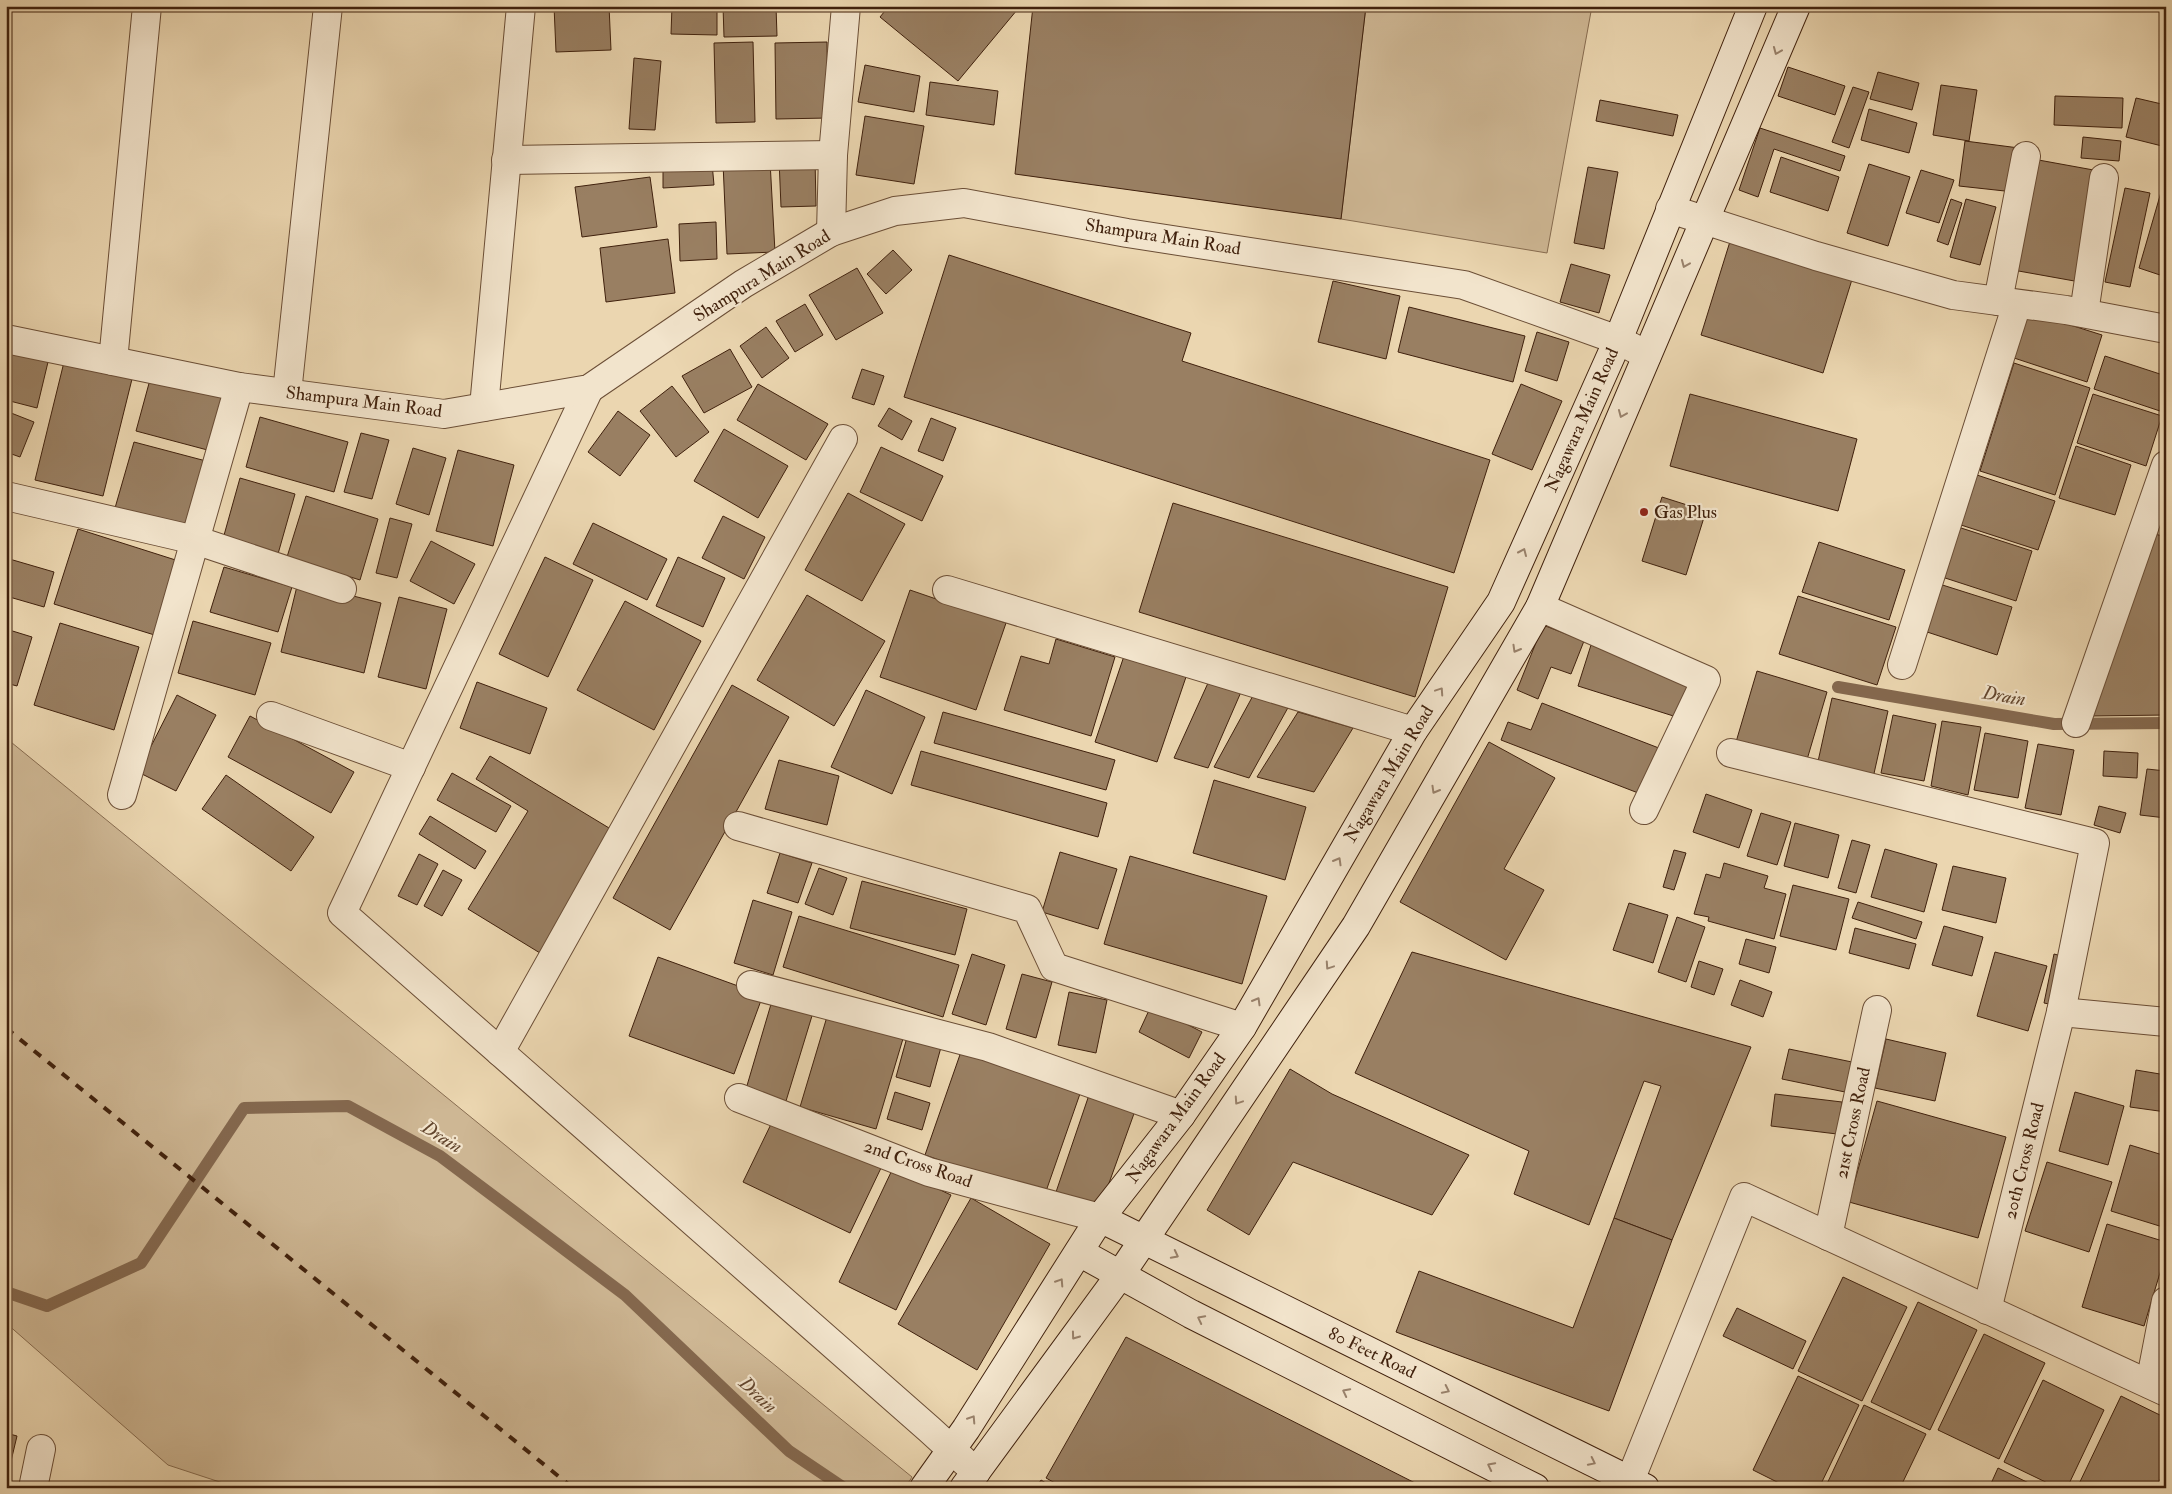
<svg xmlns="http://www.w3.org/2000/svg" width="2172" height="1494" font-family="'IM FELL Double Pica',serif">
  <rect width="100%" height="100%" fill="#ebd6b0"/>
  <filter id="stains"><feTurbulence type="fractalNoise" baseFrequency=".004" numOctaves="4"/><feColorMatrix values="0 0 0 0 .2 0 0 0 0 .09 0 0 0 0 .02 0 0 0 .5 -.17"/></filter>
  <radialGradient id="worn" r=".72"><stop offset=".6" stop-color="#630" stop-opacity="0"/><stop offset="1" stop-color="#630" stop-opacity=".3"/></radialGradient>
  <g fill="#ceb794" stroke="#876c50">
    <polygon points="1366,6 1592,6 1547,253 1341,219"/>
    <polygon points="6,738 912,1477 905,1488 238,1488 168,1465 6,1323"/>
  </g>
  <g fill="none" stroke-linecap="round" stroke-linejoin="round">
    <g stroke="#84684e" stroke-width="12">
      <polyline points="1838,687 2054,724 2166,723"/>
      <polyline points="6,1292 47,1306 141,1263 244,1108 348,1106 440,1156 625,1295 789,1451 844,1488"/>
    </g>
  </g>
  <g fill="#997f62" stroke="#40210d">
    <polygon points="554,6 609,6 611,50 556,52"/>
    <polygon points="672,6 717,6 717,35 671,34"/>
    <polygon points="723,6 776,6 777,36 724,37"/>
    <rect x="785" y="6" width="44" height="4"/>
    <polygon points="889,6 1012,6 1017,10 958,81 880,17"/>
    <polygon points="1033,6 1366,6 1341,219 1015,174"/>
    <polygon points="753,42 755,122 716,123 714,43"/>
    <polygon points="827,42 828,118 776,119 775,43"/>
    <polygon points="634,58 661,61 655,130 629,129"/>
    <polygon points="865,65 920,76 914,112 858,102"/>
    <polygon points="1788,67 1845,86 1835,115 1778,96"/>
    <polygon points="1878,72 1919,83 1912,110 1870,99"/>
    <polygon points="930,82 998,91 994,125 926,115"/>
    <polygon points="1941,85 1977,90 1969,141 1933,135"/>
    <polygon points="1853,87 1869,92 1849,148 1832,142"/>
    <polygon points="2055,96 2123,98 2122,128 2054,125"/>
    <polygon points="2136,98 2166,105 2166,147 2126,137"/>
    <polygon points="1600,100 1678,115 1673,136 1596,121"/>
    <polygon points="1869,109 1917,123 1909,153 1861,140"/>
    <polygon points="865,116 924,126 914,184 856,175"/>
    <polygon points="1760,128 1845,156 1840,171 1774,149 1758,197 1739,190"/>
    <polygon points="2083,137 2121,141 2119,161 2081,158"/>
    <polygon points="1965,141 2019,148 2014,192 1959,186"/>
    <polygon points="1781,157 1839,177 1828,211 1770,192"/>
    <polygon points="815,158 816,206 781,207 779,159"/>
    <polygon points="2033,159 2099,171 2080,282 2013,270"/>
    <polygon points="770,161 775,252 727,254 723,163"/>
    <polygon points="712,163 714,185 663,188 663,166"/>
    <polygon points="1869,164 1910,177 1888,246 1847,233"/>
    <polygon points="1588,167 1618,172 1604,249 1574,243"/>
    <polygon points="1921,170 1954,180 1939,223 1906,213"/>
    <polygon points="2166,175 2166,255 2160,275 2139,268"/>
    <polygon points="650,177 657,227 582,237 575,187"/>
    <polygon points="2125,188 2150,193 2130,287 2105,282"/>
    <polygon points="1951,199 1962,203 1948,245 1937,241"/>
    <polygon points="1966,199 1996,207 1980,265 1950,257"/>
    <polygon points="716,222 717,259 680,261 679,224"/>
    <polygon points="1732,235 1854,273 1823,373 1701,335"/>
    <polygon points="668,239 675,293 606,302 600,248"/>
    <polygon points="893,250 912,270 886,294 867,274"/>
    <polygon points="949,255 1191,333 1182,361 1490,460 1454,573 904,397"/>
    <polygon points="1571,264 1610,275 1599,313 1560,302"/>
    <polygon points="857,268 883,313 836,340 809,295"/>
    <polygon points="1333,281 1400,296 1386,359 1318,342"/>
    <polygon points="805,304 823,335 795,352 776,321"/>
    <polygon points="1409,307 1525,336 1513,382 1398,352"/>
    <polygon points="2026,311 2102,335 2087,382 2011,357"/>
    <polygon points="766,327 789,358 762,378 740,346"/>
    <polygon points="1537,332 1569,342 1557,381 1525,371"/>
    <polygon points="730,349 752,387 704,413 682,376"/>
    <polygon points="6,351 48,362 37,408 6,400"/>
    <polygon points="2105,356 2166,376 2166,391 2160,411 2094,389"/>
    <polygon points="65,358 133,375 103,496 35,480"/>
    <polygon points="2014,363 2090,388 2055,495 1980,471"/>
    <polygon points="862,369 884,376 874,405 852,398"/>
    <polygon points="151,376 230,397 215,452 136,431"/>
    <polygon points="758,384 828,424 806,460 737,420"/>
    <polygon points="1521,384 1562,401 1532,470 1492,454"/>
    <polygon points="672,386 709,432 676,457 640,411"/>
    <polygon points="1690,394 1857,439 1838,511 1670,466"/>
    <polygon points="2093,394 2162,416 2146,466 2077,443"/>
    <polygon points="889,408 912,421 902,440 878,426"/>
    <polygon points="6,411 34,422 20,457 6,452"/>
    <polygon points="618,411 650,435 620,476 588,452"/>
    <polygon points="260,417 348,442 334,492 246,467"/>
    <polygon points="931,418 956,428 943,461 918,451"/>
    <polygon points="724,429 788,466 758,518 694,481"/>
    <polygon points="361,433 389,440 372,499 344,492"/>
    <polygon points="134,442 206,461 186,534 113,515"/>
    <polygon points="2076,446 2131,465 2115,515 2059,498"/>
    <polygon points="881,447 943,476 922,521 860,492"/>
    <polygon points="413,448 446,458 429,515 396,504"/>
    <polygon points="458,450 514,465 493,546 436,531"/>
    <polygon points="1977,475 2055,501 2038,550 1961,525"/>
    <polygon points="240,478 295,494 276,561 221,546"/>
    <polygon points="848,493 905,524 862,601 805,570"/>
    <polygon points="306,496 378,519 360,580 287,557"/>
    <polygon points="1662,497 1706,511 1686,575 1642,561"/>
    <polygon points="1173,503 1448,587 1415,697 1139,612"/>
    <polygon points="723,516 765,537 744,579 702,558"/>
    <polygon points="390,518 412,524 397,578 376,573"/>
    <polygon points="593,523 667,559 647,600 573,564"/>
    <polygon points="1955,526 2032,551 2016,601 1939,576"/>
    <polygon points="78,529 185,563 161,637 54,604"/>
    <polygon points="2151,533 2166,537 2166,715 2090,716"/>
    <polygon points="431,541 475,564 454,604 410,581"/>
    <polygon points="1819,542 1905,570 1889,620 1802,592"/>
    <polygon points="545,557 593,580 548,677 499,654"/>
    <polygon points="678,557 725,578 703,627 656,606"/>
    <polygon points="6,558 54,572 44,607 6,596"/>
    <polygon points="224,567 292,587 278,632 210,612"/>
    <polygon points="298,582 381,603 364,673 281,652"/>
    <polygon points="1933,582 2012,607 1997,655 1918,629"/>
    <polygon points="910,590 1006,623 976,710 880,677"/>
    <polygon points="807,595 885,641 834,726 757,680"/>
    <polygon points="1798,596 1896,627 1877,685 1779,654"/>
    <polygon points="399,597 447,609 426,689 378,677"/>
    <polygon points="625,601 701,641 654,730 577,690"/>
    <polygon points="193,621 271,643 255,695 178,673"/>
    <polygon points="60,623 139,647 114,730 34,705"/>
    <polygon points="1543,625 1584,641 1571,674 1551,667 1538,699 1517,690"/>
    <polygon points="6,629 32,637 17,686 6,683"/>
    <polygon points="1056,639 1115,657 1091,736 1004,710 1021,656 1049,664"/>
    <polygon points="1591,645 1696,680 1683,719 1578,686"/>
    <polygon points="1124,656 1186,677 1157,762 1095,742"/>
    <polygon points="1757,671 1827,692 1806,763 1736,742"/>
    <polygon points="477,682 547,708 530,754 460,728"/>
    <polygon points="1208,683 1241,692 1208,768 1174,758"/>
    <polygon points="732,685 789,717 670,930 613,898"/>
    <polygon points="866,690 925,717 892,794 831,767"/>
    <polygon points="1255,692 1290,704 1249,778 1214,767"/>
    <polygon points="177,695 216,715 176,791 138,772"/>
    <polygon points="1832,698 1888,711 1873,778 1817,766"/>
    <polygon points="1542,703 1664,750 1646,796 1501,740 1508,722 1531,730"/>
    <polygon points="943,712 1115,760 1106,790 934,743"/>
    <polygon points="1298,712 1353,728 1314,792 1257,777"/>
    <polygon points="1893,715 1936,724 1924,781 1881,773"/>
    <polygon points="250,716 354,772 331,813 228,757"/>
    <polygon points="1942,721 1981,727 1968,795 1931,786"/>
    <polygon points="1985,733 2028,741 2018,798 1974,790"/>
    <polygon points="1489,742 1555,778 1504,869 1544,890 1506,960 1400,902"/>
    <polygon points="2038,744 2074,750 2061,815 2025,808"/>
    <polygon points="921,751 1107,803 1098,837 911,785"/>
    <polygon points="2104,751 2138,753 2137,778 2103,776"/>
    <polygon points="490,756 614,831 540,953 468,909 528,811 476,779"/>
    <polygon points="779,760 839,776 827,825 765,809"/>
    <polygon points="2147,769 2166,771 2166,818 2140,815"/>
    <polygon points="452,773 511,806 496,832 437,800"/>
    <polygon points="226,775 314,837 291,871 202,809"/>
    <polygon points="1214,780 1306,807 1285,880 1193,853"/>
    <polygon points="1706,794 1752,810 1739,848 1693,832"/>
    <polygon points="2099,806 2126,813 2120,833 2094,825"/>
    <polygon points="1761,813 1791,822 1777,865 1747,856"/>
    <polygon points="430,816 486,851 475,869 419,834"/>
    <polygon points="1795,823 1839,835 1828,878 1784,866"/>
    <polygon points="1852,840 1870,845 1856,893 1838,888"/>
    <polygon points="1885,849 1937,864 1924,912 1871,897"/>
    <polygon points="1674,850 1686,853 1674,890 1663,887"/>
    <polygon points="1060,852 1117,869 1098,929 1042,912"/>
    <polygon points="780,853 812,863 798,903 767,893"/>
    <polygon points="419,854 438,864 417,905 398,896"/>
    <polygon points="1130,856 1267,896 1242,984 1104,944"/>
    <polygon points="1724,863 1768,876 1764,888 1786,894 1774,939 1708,921 1709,917 1694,914 1706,874 1720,878"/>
    <polygon points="1953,866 2006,878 1996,923 1942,910"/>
    <polygon points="819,868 847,878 833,915 805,904"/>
    <polygon points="443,870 462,880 442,916 424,906"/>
    <polygon points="862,881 967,909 955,955 850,928"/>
    <polygon points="1793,885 1849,899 1836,950 1780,936"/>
    <polygon points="753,900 792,912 773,975 734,963"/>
    <polygon points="1858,902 1922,922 1916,939 1852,918"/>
    <polygon points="1629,903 1668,915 1653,963 1613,950"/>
    <polygon points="799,916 959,965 943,1017 783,967"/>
    <polygon points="1677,917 1705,927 1686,982 1658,972"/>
    <polygon points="1944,926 1983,937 1972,976 1932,965"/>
    <polygon points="1855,928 1916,944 1909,969 1849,953"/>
    <polygon points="1746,939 1776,947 1769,973 1739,964"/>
    <polygon points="1412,952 1751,1047 1672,1240 1614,1218 1661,1086 1644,1081 1589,1225 1514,1194 1529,1151 1355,1073"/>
    <polygon points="1995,952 2047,966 2028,1031 1977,1016"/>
    <polygon points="972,954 1005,965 986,1025 952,1014"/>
    <polygon points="2054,954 2069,958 2059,1006 2044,1003"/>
    <polygon points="658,957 763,995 734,1074 629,1036"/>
    <polygon points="1699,961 1723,969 1714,995 1691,987"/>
    <polygon points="1022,974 1052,982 1036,1038 1006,1029"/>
    <polygon points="1740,980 1772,992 1763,1017 1731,1005"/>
    <polygon points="1069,992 1107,1000 1096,1053 1058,1045"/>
    <polygon points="774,994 815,1006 786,1101 746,1089"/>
    <polygon points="1151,1006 1202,1032 1189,1058 1139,1032"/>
    <polygon points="829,1010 905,1032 876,1129 800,1107"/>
    <polygon points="909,1030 943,1040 930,1087 896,1077"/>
    <polygon points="1886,1039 1946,1053 1935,1101 1875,1088"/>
    <polygon points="963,1046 1082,1088 1044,1197 925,1155"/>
    <polygon points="1789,1049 1852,1062 1845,1092 1782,1079"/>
    <polygon points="1290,1069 1332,1094 1469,1155 1432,1215 1293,1162 1249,1235 1207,1210"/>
    <polygon points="2136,1070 2166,1075 2166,1112 2130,1107"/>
    <polygon points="895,1092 930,1103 922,1130 887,1119"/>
    <polygon points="1090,1092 1136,1108 1099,1211 1055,1195"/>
    <polygon points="2075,1092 2124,1106 2108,1165 2059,1151"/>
    <polygon points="1775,1094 1842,1102 1837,1134 1771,1126"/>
    <polygon points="1877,1101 2006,1137 1978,1238 1849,1202"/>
    <polygon points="774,1118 881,1168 850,1233 743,1182"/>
    <polygon points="2130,1145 2166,1156 2166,1228 2111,1211"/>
    <polygon points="2047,1162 2112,1182 2089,1252 2025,1231"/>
    <polygon points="893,1168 951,1195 896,1310 839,1282"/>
    <polygon points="971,1198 1050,1244 977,1370 898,1324"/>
    <polygon points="1614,1218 1672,1240 1609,1411 1396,1332 1419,1271 1573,1328"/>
    <polygon points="2107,1224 2166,1242 2166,1253 2144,1326 2082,1307"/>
    <polygon points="1843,1277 1907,1307 1862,1401 1798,1371"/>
    <polygon points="1918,1302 1977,1330 1930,1430 1871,1402"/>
    <polygon points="1737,1308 1806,1341 1793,1369 1723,1336"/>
    <polygon points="1984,1334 2045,1363 1999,1459 1938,1430"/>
    <polygon points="1126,1337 1425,1488 1064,1488 1046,1478"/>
    <polygon points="1798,1376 1859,1405 1819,1488 1789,1488 1753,1470"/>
    <polygon points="2043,1380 2104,1410 2067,1488 2058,1488 2004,1462"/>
    <polygon points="2121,1396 2166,1418 2166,1467 2156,1488 2077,1488"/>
    <polygon points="1864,1405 1926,1434 1900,1488 1825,1488"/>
    <polygon points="6,1433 17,1436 6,1482"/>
    <polygon points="1998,1468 2039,1488 1989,1488"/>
    <polygon points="1041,1480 1054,1488 1036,1488"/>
  </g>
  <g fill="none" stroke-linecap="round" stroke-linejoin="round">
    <defs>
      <g id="minor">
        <polyline points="506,160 833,155"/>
        <polyline points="1670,209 1816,256 1953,295 2066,310 2166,329"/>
        <polyline points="831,232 833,155 846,6"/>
        <polyline points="1998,301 2026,156"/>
        <polyline points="2084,313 2104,178"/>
        <polyline points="113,361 147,6"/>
        <polyline points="589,389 342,913 929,1429 976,1472"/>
        <polyline points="287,393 328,6"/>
        <polyline points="484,407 521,6"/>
        <polyline points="6,496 195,540 342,589"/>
        <polyline points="947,590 1413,731"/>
        <polyline points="1540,607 1706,680 1644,810"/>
        <polyline points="1902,665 2017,304"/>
        <polyline points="271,716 411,767"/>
        <polyline points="2076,723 2166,465"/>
        <polyline points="1731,753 2095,843 2061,1012 1987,1310"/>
        <polyline points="122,795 239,387"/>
        <polyline points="738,826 1027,909 1054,967 1242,1027"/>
        <polyline points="751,985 988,1047 1181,1115"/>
        <polyline points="2061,1012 2166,1022"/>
        <polyline points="500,1052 843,439"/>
        <polyline points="739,1098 929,1172 1100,1218"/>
        <polyline points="1828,1236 1877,1010"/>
        <polyline points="2150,1384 2166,1301"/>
        <polyline points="33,1488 41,1449"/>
        <polyline points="1627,1488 1744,1197 2166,1392"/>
      </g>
      <polyline id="tertiary" points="6,339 239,387 444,414 589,389 743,284 831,232 895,211 964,203 1127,233 1464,285 1618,340 1647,355"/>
      <g id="secondary">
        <polyline points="1100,1218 1645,1488"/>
        <polyline points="1079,1252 1191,1314 1535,1488"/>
        <polyline points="924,1488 966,1429 1100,1218 1181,1115 1242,1027 1413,731 1501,602 1618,340 1753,6"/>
        <polyline points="964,1488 1120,1275 1356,926 1540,607 1796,6"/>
      </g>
    </defs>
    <use href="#minor" stroke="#6b4e36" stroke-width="30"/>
    <use href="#tertiary" stroke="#6b4e36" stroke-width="30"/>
    <use href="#secondary" stroke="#40210d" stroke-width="30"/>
    <use href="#minor" stroke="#f2e4cc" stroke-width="28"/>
    <use href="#tertiary" stroke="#f2e4cc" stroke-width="28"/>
    <use href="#secondary" stroke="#f2e4cc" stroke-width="28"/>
    <polyline stroke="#40210d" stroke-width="4" stroke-dasharray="9 9" stroke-linecap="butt" points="6,1028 573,1488"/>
  </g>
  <defs><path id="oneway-chevron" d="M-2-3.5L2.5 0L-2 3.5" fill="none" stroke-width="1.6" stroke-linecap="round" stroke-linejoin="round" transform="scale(1.25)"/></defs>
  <g stroke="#99826c">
    <use href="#oneway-chevron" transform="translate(1777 51) rotate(113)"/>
    <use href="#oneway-chevron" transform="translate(1685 264) rotate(113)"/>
    <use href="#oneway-chevron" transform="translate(1622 414) rotate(113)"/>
    <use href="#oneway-chevron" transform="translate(1523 552) rotate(-66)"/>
    <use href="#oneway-chevron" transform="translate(1516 649) rotate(120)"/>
    <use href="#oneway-chevron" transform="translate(1440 691) rotate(-56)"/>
    <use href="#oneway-chevron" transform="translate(1435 790) rotate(120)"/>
    <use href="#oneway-chevron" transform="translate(1338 861) rotate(-60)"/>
    <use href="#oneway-chevron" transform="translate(1329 966) rotate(124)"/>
    <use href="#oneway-chevron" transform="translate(1257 1001) rotate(-60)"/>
    <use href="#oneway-chevron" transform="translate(1238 1101) rotate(124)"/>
    <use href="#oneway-chevron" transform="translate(1175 1255) rotate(27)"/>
    <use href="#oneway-chevron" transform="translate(1060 1282) rotate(-57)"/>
    <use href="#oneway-chevron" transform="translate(1201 1319) rotate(-153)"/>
    <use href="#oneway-chevron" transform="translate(1075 1336) rotate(126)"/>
    <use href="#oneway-chevron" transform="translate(1446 1390) rotate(26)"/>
    <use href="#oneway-chevron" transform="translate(1346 1392) rotate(-153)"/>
    <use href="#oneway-chevron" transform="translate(972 1419) rotate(-57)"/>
    <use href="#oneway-chevron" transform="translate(1592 1462) rotate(26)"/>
    <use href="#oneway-chevron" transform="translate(1491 1466) rotate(-153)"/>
  </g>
  <circle fill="#8f2418" stroke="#f2e4cc" stroke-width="2" cx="1644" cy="512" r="5"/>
  <g text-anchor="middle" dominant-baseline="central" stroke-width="4.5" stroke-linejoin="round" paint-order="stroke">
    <g font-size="18" fill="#40210d" stroke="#f2e4cc">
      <text transform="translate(1163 237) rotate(9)">Shampura Main Road</text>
      <text transform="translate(762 276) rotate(-32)">Shampura Main Road</text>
      <text transform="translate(364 402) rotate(7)">Shampura Main Road</text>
      <text transform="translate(1582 420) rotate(-66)">Nagawara Main Road</text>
      <text transform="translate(1389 774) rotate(-59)">Nagawara Main Road</text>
      <text transform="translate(1176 1118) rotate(-54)">Nagawara Main Road</text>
      <text transform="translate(1853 1123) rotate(-78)">21st Cross Road</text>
      <text transform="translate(2024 1161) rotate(-76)">20th Cross Road</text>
      <text transform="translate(918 1164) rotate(19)">2nd Cross Road</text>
      <text transform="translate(1372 1353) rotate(26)">80 Feet Road</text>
    </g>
    <g font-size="18" fill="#40210d" stroke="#f2e4cc" text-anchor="start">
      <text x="1654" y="512">Gas Plus</text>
    </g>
    <g font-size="19" font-style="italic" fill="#62452d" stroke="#f2e4cc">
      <text transform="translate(2004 696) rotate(10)">Drain</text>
      <text transform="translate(442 1137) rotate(32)">Drain</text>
      <text transform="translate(758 1395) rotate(43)">Drain</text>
    </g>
  </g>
  <rect width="2172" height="1494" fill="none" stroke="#ebd6b0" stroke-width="25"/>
  <rect x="8" y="8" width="2157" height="1479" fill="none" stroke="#40210d" stroke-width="2.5"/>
  <rect x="12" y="12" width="2147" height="1469" fill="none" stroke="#40210d"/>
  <rect width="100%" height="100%" filter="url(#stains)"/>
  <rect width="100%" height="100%" fill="url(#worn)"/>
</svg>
